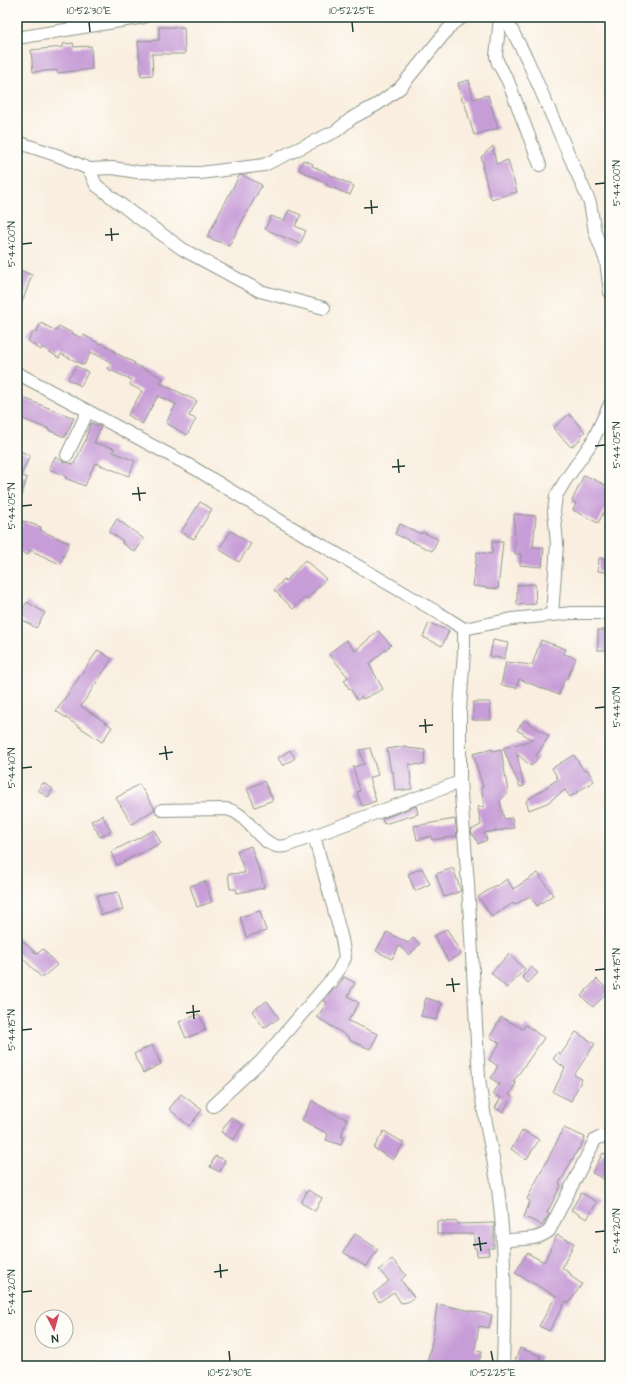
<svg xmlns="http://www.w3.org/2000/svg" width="627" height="1383" font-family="'Architects Daughter',sans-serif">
  <rect width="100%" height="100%" fill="#fdfcf7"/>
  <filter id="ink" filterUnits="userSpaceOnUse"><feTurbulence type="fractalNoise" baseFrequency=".025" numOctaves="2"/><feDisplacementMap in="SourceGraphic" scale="8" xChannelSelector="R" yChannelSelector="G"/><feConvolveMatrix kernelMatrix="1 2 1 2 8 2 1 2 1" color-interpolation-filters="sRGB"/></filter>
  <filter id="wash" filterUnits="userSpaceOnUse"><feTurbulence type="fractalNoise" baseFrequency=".012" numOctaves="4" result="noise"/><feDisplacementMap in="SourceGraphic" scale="16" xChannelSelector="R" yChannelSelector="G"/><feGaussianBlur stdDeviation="0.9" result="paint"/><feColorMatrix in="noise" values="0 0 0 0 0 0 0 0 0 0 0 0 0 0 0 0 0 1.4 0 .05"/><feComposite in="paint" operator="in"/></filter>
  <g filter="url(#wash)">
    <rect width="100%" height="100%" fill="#f9eedf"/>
    <g id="blocks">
      <g fill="#c79dd7">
        <polygon points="159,27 184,27 185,54 152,54 153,75 141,76 138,41 159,40"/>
        <polygon points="73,43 74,47 91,46 92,69 57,73 57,70 33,72 31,50 63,47 63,44"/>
        <polygon points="469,80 473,99 488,95 498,128 474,135 464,101 462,101 458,83"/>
        <polygon points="493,146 496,164 508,160 517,192 491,199 482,167 484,167 481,157"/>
        <polygon points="303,160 313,164 312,166 326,172 326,173 354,186 350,195 326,185 327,183 299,170"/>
        <polygon points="242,175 262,185 229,246 207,237 239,176"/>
        <polygon points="289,210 301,215 295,226 306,231 300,244 265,229 271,216 284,221"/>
        <polygon points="17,269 32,275 17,316"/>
        <polygon points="41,323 56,331 59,326 81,338 84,335 100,344 101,343 115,351 114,352 135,363 134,364 163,378 160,383 197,401 189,416 196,419 187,435 166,423 176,404 158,396 142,424 128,415 142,391 130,385 132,380 108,369 111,362 91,352 84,365 61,354 59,358 42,347 41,350 28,341 34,331 36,332"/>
        <polygon points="76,366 88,372 81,386 68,379"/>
        <polygon points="21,397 74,418 65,437 48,430 49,429 17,417 17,409"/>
        <polygon points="569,414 585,432 580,436 582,438 571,447 553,428"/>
        <polygon points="91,423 101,427 94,443 114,448 113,452 135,461 129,476 95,463 85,486 65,478 66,476 49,469 55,457 64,462 74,464 87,437 86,437"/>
        <polygon points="17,450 30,455 21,475 27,478 19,504 17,503"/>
        <polygon points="584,475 610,487 610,501 598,523 573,510 576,504 572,501"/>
        <polygon points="200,502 212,509 194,539 181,532"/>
        <polygon points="514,514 536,516 533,547 544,548 542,567 520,565 521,554 515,554"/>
        <polygon points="117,519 144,539 135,552 122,543 123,541 109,532"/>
        <polygon points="23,521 41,527 40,530 69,543 60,564 30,550 28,555 17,550 17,538"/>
        <polygon points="400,524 421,534 422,532 438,539 432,551 395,534"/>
        <polygon points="231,531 251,544 239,562 219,549"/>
        <polygon points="492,542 503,542 498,589 473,586 477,552 492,554"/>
        <polygon points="599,558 610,560 610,573 598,571"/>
        <polygon points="305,560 326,579 306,600 304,598 293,609 274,590 284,579 286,581"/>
        <polygon points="535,584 536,604 517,605 517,585"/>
        <polygon points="27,602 45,613 36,628 18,617"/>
        <polygon points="429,623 449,631 442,646 423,637"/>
        <rect x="598" y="630" width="12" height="20"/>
        <polygon points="378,631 391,645 369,664 383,689 363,699 362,697 357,700 350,688 349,689 344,680 348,677 329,654 346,640 355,651"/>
        <polygon points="493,640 508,643 504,659 490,656"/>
        <polygon points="541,640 566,649 564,654 576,658 567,679 565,678 559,695 519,679 517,688 501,685 506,662 532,665"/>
        <polygon points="98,650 112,659 81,706 112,727 102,742 56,711"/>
        <polygon points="473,702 490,702 491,720 473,720"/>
        <polygon points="524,720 549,736 536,756 538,758 531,766 517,754 524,786 520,787 503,748 533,740 517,730"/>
        <polygon points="406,746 407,748 425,750 424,765 409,764 412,789 395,791 393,771 391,772 387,749"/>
        <polygon points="370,748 378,775 369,778 376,801 362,806 357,792 360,791 353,767 364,764 360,750"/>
        <polygon points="492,749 493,751 501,749 508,792 500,801 504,819 512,818 514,828 484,833 487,840 478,844 474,835 472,835 471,830 481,825 478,807 485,806 481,787 483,787 473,754"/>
        <polygon points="290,750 295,758 283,766 278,758"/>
        <polygon points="574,755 584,771 587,769 594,781 570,797 565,790 547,803 529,810 526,801 558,779 552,768"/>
        <polygon points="264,781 273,800 255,807 247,789"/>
        <polygon points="43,783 53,789 48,797 38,790"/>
        <polygon points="139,784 155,809 132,824 116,798"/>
        <polygon points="416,806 418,814 384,824 382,819"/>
        <polygon points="102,815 111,831 100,837 91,821"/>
        <polygon points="455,819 457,836 432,840 431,836 417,840 414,826"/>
        <polygon points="154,830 161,843 117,865 111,852"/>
        <polygon points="251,846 259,870 260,870 264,888 237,893 236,889 230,889 228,874 245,873 237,851"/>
        <polygon points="422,868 430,884 415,891 408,874"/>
        <polygon points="453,868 461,891 444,897 436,874"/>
        <polygon points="538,873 553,895 537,906 530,896 514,905 513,903 492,917 478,897 496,885 497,886 507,879 513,889"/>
        <polygon points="205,881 212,902 197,907 190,886"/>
        <polygon points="118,892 123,910 101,915 97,896"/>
        <polygon points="260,911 266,931 246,937 240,917"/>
        <polygon points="447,929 461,954 448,961 434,936"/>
        <polygon points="387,932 408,943 413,938 420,944 409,955 399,946 392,959 376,951"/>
        <polygon points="17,936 37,954 43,949 57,965 42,978 17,952"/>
        <polygon points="509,954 525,969 507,988 491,973"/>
        <polygon points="531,967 538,973 528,983 522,977"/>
        <polygon points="344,977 355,983 348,996 359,1003 348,1021 378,1034 370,1049 349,1040 350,1038 317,1017 327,1003 324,1001 326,998 334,987 336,989"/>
        <polygon points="597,979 609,991 593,1007 581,996"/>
        <polygon points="426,998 442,1003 436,1020 421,1016"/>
        <polygon points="267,1001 279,1018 264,1028 252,1011"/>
        <polygon points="199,1014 206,1030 186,1038 179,1022"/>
        <polygon points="501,1017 523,1029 526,1025 544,1038 513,1082 516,1083 509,1095 512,1096 503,1112 495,1108 501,1098 493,1094 499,1084 491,1078 498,1066 489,1060 500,1043 490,1037"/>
        <polygon points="576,1032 595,1044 574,1075 582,1079 571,1101 553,1092 565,1068 553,1059 558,1052 561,1054"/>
        <polygon points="152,1045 161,1064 143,1073 134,1054"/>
        <polygon points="181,1094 202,1110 189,1126 169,1109"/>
        <polygon points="312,1101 337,1115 347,1119 341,1136 344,1137 341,1145 326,1140 328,1134 302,1120"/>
        <polygon points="231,1117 243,1125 233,1140 221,1132"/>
        <polygon points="564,1128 585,1137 579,1150 578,1149 564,1175 559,1184 561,1185 547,1213 549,1214 542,1226 536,1222 524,1217 530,1201 527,1199"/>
        <polygon points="523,1130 539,1140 526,1160 511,1149"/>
        <polygon points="384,1131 404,1143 393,1160 374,1148"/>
        <polygon points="603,1153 610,1157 610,1182 592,1173"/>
        <polygon points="215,1156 225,1160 220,1172 210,1167"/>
        <polygon points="308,1190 322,1198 315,1211 301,1203"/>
        <polygon points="581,1193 597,1202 587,1219 571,1210"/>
        <polygon points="437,1221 458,1222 458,1224 494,1223 494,1248 488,1248 489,1255 477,1256 476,1248 474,1248 474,1234 437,1234"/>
        <polygon points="355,1234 378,1249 366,1267 343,1252"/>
        <polygon points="557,1235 574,1243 562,1268 571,1274 570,1276 582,1284 569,1303 566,1301 549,1331 539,1326 556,1296 515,1273 527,1253 544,1262"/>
        <polygon points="392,1259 406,1275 401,1280 414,1297 408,1302 401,1303 394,1292 379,1302 373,1294 389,1281 379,1270"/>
        <polygon points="437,1304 492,1315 489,1328 479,1326 475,1350 482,1351 478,1366 426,1366 433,1338"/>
        <polygon points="520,1348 541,1356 537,1366 513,1366"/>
      </g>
    </g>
  </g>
  <g filter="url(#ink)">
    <use href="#blocks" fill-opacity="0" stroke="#8c968a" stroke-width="1"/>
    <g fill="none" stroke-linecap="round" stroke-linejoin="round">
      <defs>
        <g id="street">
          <polyline points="500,17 496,56 498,63 508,81 540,165"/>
          <polyline points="505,17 527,59 590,203 595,232 606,261 610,292"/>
          <polyline points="17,38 144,17"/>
          <polyline points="17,142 59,156 89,169 113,168 137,172 200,173 264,165 336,131 352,118 378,104 400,88 453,23 463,17"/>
          <polyline points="89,169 96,185 132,213 184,250 260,291 324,308"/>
          <path d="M17 373 194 468 284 523 442 615 464 629V652L460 710V782L468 884 479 1078C483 1116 493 1152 498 1189 506 1248 505 1307 503 1366"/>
          <polyline points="67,455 88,411"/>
          <polyline points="552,615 557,544 554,511 556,496 565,481 592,442 610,404"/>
          <polyline points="464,629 512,619 572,613 610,613"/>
          <path d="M162 810 225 809C247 811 255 840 276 846 279 847 283 846 286 846L460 782"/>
          <polyline points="213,1106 262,1060 337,973 345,958 342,939 314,836"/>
          <path d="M503 1240C519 1239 537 1241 549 1231L595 1140 601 1137 610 1136"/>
        </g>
      </defs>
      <use href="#street" stroke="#8c968a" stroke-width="14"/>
      <use href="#street" stroke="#fff" stroke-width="12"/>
    </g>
  </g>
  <path fill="none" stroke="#1f3d34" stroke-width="1.5" d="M89 22 90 32M352 22 353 32M595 184 605 183M371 200 372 214M364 208 378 207M111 228 112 241M105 235 119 234M22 244 32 243M595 446 605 445M398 459 399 473M392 467 405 466M138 487 140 501M132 494 146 493M22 506 32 505M595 708 605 707M425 719 426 733M419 726 433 725M165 746 167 760M159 754 173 752M22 768 32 767M595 970 605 969M452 978 454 992M446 985 460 984M193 1005 194 1019M186 1013 200 1011M22 1030 32 1029M595 1232 605 1231M479 1237 481 1251M473 1245 487 1243M220 1264 221 1278M214 1272 228 1270M22 1292 32 1291M229 1351 230 1361M491 1351 493 1361"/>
  <rect width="627" height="1383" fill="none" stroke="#fdfcf7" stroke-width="44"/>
  <g transform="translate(54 1329) rotate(174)"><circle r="19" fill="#fdfcf7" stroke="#a4b0a9"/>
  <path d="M0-3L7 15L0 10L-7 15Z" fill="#d1495b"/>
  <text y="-6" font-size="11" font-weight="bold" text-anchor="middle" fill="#1f3d34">N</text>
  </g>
  <rect x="22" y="22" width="583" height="1339" fill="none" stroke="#1f3d34" stroke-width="1.5"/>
  <g font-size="10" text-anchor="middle" fill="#1f3d34">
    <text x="89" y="14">10°52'30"E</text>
    <text x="352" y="14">10°52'25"E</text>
    <text transform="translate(616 183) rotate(-90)" y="4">5°44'00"N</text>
    <text transform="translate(11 244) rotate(-90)" y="4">5°44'00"N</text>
    <text transform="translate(616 445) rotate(-90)" y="4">5°44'05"N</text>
    <text transform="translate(11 506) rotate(-90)" y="4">5°44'05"N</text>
    <text transform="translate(616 707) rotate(-90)" y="4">5°44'10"N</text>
    <text transform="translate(11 768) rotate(-90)" y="4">5°44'10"N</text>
    <text transform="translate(616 969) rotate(-90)" y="4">5°44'15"N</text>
    <text transform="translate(11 1030) rotate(-90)" y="4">5°44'15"N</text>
    <text transform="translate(616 1231) rotate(-90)" y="4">5°44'20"N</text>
    <text transform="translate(11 1292) rotate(-90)" y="4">5°44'20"N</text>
    <text x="230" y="1376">10°52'30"E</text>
    <text x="493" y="1376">10°52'25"E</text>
  </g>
</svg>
